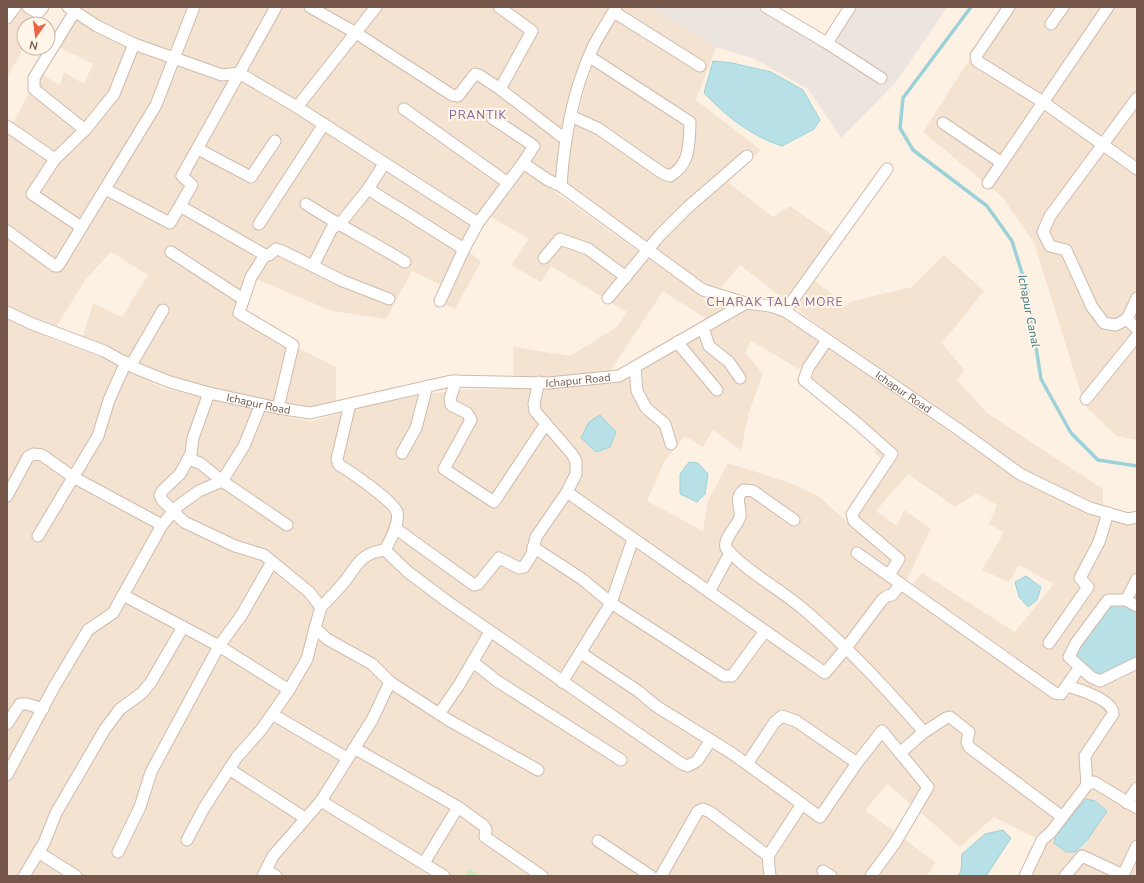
<svg xmlns="http://www.w3.org/2000/svg" width="1144" height="883" font-family="'Nunito Sans',sans-serif">
  <rect width="100%" height="100%" fill="#fdf1e3"/>
  <g fill="#f4e3d1">
    <polygon points="7,7 43,7 38,24 24,24 24,48 7,77"/>
    <polygon points="75,7 373,7 297,104 244,71 218,72 130,37"/>
    <polygon points="380,7 492,7 527,32 497,91 561,145 558,181 522,159 477,218 302,107"/>
    <polygon points="507,7 614,7 562,131 506,90 536,28"/>
    <polygon points="622,7 650,7 716,47 696,100 761,150 728,182 773,217 790,206 835,237 810,277 847,306 849,302 912,287 944,255 984,291 942,343 964,370 957,380 987,413 1103,489 1103,518 1137,524 1137,806 1089,779 1089,757 1119,705 1091,691 1060,692 911,587 922,573 1015,632 1054,584 1019,565 1009,582 982,570 1004,532 989,524 997,505 976,493 955,507 908,474 876,511 897,526 904,510 931,529 906,581 895,575 902,558 856,517 891,467 874,452 883,440 809,380 811,371 832,336 740,265 716,293 565,183 567,153 587,82 598,49"/>
    <polygon points="1013,7 1137,7 1137,440 1117,436 1085,406 1034,243 1003,198 923,132 969,60"/>
    <polygon points="77,16 221,80 242,80 326,130 473,227 463,246 481,262 455,309 436,300 441,285 412,271 386,319 332,311 256,279 236,316 336,367 336,404 309,411 173,381 82,339 93,303 122,317 148,275 111,252 86,279 56,327 7,307 7,120 13,123 39,73 60,85 64,72 84,84 93,64 59,47"/>
    <polygon points="523,169 706,300 734,304 708,320 663,291 610,371 546,381 513,375 514,347 570,356 617,327 627,312 551,266 541,282 511,265 529,239 491,217"/>
    <polygon points="748,307 786,316 821,340 799,369 751,341 745,353 763,374 749,412 741,450 713,430 703,447 685,436 664,462 647,501 703,531 708,501 728,463 790,483 818,496 892,561 882,577 1060,702 1070,694 1093,698 1111,711 1081,756 1081,785 1053,825 1034,837 994,817 960,847 888,784 865,810 935,862 927,876 7,876 7,318 57,341 111,360 162,388 310,422 362,406 421,395 459,390 570,386 622,381 639,367"/>
    <polygon points="1095,785 1137,813 1137,876 1035,876 1032,874 1035,845 1084,791"/>
  </g>
  <polygon fill="#ece4de" points="650,7 760,7 829,46 853,7 947,7 897,81 841,138 808,89 753,58 716,47"/>
  <polygon fill="#d3eac1" points="469,869 483,876 465,876"/>
  <g fill="#b7e1e6" stroke="#9dd1d8">
    <path d="M713 61 732 63 771 72 803 90 820 120 814 129 782 146C751 136 727 117 704 93Z"/>
    <polygon points="600,415 616,432 610,447 596,452 581,438 589,422"/>
    <polygon points="689,462 698,463 708,474 705,494 697,502 680,494 680,474"/>
    <polygon points="1026,576 1041,587 1037,600 1028,607 1019,597 1015,582"/>
    <polygon points="1123,602 1137,610 1137,659 1101,674 1093,674 1075,659 1077,645 1110,605"/>
    <polygon points="1086,799 1095,801 1107,811 1088,839 1075,852 1066,852 1054,843 1056,835"/>
    <polygon points="1003,830 1011,838 986,876 958,876 961,871 962,854 985,834"/>
  </g>
  <g fill="none" stroke-linecap="round" stroke-linejoin="round">
    <polyline stroke="#9dd1d8" stroke-width="3.5" points="971,7 903,98 900,128 913,150 987,206 1012,241 1027,289 1041,379 1071,433 1098,460 1137,466"/>
    <defs>
      <g id="minor">
        <polyline points="28,7 38,13 43,7"/>
        <polyline points="68,7 97,26 134,44 222,75 239,73 297,107 478,223 523,163 548,180 561,186"/>
        <polyline points="310,7 356,33 452,95 458,96 475,74 479,75 500,89"/>
        <polyline points="499,7 532,31 500,89 565,139"/>
        <path id="s1" d="M616 7C609 20 600 33 593 47 573 90 564 139 561 186L703 290 746 303 770 306 785 311 958 429 1020 474 1090 508 1128 519 1137 517"/>
        <polyline points="766,7 827,43 881,78"/>
        <polyline points="1009,7 976,56 977,61 1043,102 1137,169"/>
        <polyline points="75,11 34,78 34,89 85,130"/>
        <polyline points="614,12 700,66"/>
        <polyline points="7,18 15,7"/>
        <polyline points="1051,24 1063,7"/>
        <polyline points="827,43 850,7"/>
        <polyline points="1137,98 1050,216 1043,232 1050,246 1066,250 1092,307 1104,323 1116,325 1127,319 1137,329"/>
        <polyline points="297,107 376,7"/>
        <polyline points="404,109 508,183"/>
        <path d="M571 116 599 129 662 173 670 176C691 164 689 143 690 122L590 57"/>
        <polyline points="492,118 534,146 523,163"/>
        <polyline points="943,123 1002,163"/>
        <polyline points="7,126 55,159"/>
        <polyline points="198,149 251,177 275,141"/>
        <polyline points="988,183 1108,7"/>
        <polyline points="105,189 170,223 192,185 182,176 276,7"/>
        <polyline points="368,189 464,249"/>
        <path d="M306 204C338 225 373 242 405 262"/>
        <polyline points="180,206 265,255 269,255 276,249 280,250 343,281 389,299"/>
        <polyline points="259,224 324,124"/>
        <polyline points="81,227 32,194 55,159 85,130 114,94 134,44"/>
        <polyline points="7,231 55,266 58,266 156,105 194,7"/>
        <polyline points="171,252 243,299"/>
        <polyline points="265,255 251,277 239,313 293,345 278,408"/>
        <polyline points="544,258 560,239 588,249 626,277"/>
        <polyline points="313,266 332,228 339,225 368,189 384,164"/>
        <polyline points="608,298 660,235 687,208 747,156"/>
        <polyline points="440,301 463,251 478,223"/>
        <polyline points="785,311 887,169"/>
        <path id="s2" d="M7 312 30 323 104 351 135 368 170 382 209 393 278 408 310 413 451 381 549 383 619 376 746 303"/>
        <polyline points="1127,319 1137,298"/>
        <polyline points="703,328 709,346 729,362 740,378"/>
        <polyline points="827,340 808,368 804,380 857,423 892,454 852,514 854,521 899,559 889,575"/>
        <polyline points="677,342 717,390"/>
        <polyline points="131,365 163,310"/>
        <polyline points="635,367 637,391 646,408 665,424 671,444"/>
        <polyline points="456,381 450,399 451,405 467,413 471,420 444,469 494,502 545,425"/>
        <polyline points="209,393 193,438 191,454 180,474 163,490 160,495 162,500 184,522 235,546 264,555 309,592 321,607 315,628 327,639 372,664 390,682 450,721 538,770"/>
        <polyline points="1086,399 1137,336"/>
        <path d="M350 404 337 459 339 465C351 472 393 501 397 512 400 524 390 540 385 550"/>
        <polyline points="402,453 416,428 427,386"/>
        <polyline points="188,459 200,463 222,481 287,525"/>
        <polyline points="567,492 825,673 846,648 882,600 887,596 892,595 901,584"/>
        <polyline points="7,496 28,457 34,454 42,455 73,477 162,525"/>
        <path d="M794 520 753 491 744 490C733 498 742 508 740 517 737 527 723 538 726 548 746 571 778 588 802 608 846 645 886 688 923 731H926L946 718 950 717 969 732 967 742 969 747 1061 816"/>
        <polyline points="395,528 474,585 478,584 499,558 519,568 524,567 532,554 536,537 567,492 576,474 576,461 572,454 535,411 534,403 539,382"/>
        <polyline points="38,536 98,436 109,400 126,362"/>
        <polyline points="533,547 582,579 611,603 724,676 732,676 765,631"/>
        <polyline points="857,553 1055,693 1061,694 1080,667"/>
        <polyline points="1137,579 1126,600 1137,606"/>
        <polyline points="709,592 730,553"/>
        <polyline points="123,595 219,646 289,690"/>
        <polyline points="1126,600 1108,600 1076,643 1069,657 1091,677 1100,681 1137,663"/>
        <path d="M321 607C329 599 337 591 345 581 358 564 361 553 385 550L408 572 448 602 682 764 688 766 697 761 711 740"/>
        <polyline points="1049,643 1088,587 1080,578 1099,542 1108,513"/>
        <polyline points="581,653 638,691 656,706 733,754 820,817 857,763 882,731 900,753 925,731"/>
        <polyline points="473,662 497,681 621,760"/>
        <polyline points="562,682 611,603 633,539"/>
        <path d="M1067 686C1078 689 1114 700 1113 714L1085 756 1087 785"/>
        <polyline points="272,714 347,758"/>
        <polyline points="439,714 459,685 490,632"/>
        <polyline points="7,724 20,704 27,704 43,709"/>
        <polyline points="354,748 458,807 484,826 486,830 485,837 542,876"/>
        <polyline points="747,764 774,723 782,716 796,721 857,763"/>
        <polyline points="229,769 305,818"/>
        <polyline points="7,775 54,687 88,630 113,613 162,525 178,506 199,491 222,481 244,446 261,404"/>
        <polyline points="321,801 444,876"/>
        <polyline points="1127,803 1137,788"/>
        <polyline points="187,840 204,808 237,757 261,730 289,690 307,659 315,628"/>
        <polyline points="598,841 651,876"/>
        <polyline points="38,852 76,876"/>
        <polyline points="118,852 140,807 151,772 219,646 241,616 272,562"/>
        <polyline points="768,856 770,876"/>
        <polyline points="424,863 458,807"/>
        <polyline points="266,870 276,876"/>
        <polyline points="823,871 831,876"/>
        <polyline points="24,876 44,843 56,813 105,729 120,709 142,693 151,682 183,627"/>
        <polyline points="263,876 273,856 321,801 372,720 390,682"/>
        <polyline points="661,876 698,811 703,809 710,812 768,856 802,804"/>
        <polyline points="871,876 895,843 928,787 900,753"/>
        <polyline points="1025,876 1042,840 1051,832 1087,785 1094,782 1137,808"/>
        <polyline points="1065,876 1082,856 1123,875 1137,846"/>
      </g>
    </defs>
    <use href="#minor" stroke="#d0baac" stroke-width="13"/>
    <use href="#minor" stroke="#fff" stroke-width="11"/>
  </g>
  <g text-anchor="middle" dominant-baseline="central" stroke-width="4" stroke-linejoin="round" paint-order="stroke">
    <g font-size="11" fill="#755648" stroke="#fff6e9">
      <text stroke="none"><textPath href="#s2" startOffset="593">Ichapur Road</textPath></text>
      <text stroke="none"><textPath href="#s1" startOffset="594">Ichapur Road</textPath></text>
      <text stroke="none"><textPath href="#s2" startOffset="269">Ichapur Road</textPath></text>
    </g>
    <g font-size="12" letter-spacing="1" fill="#856499" stroke="#fff6e9">
      <text x="478" y="115">PRANTIK</text>
      <text x="775" y="302">CHARAK TALA MORE</text>
    </g>
    <g font-size="12" font-style="italic" fill="#3f7982" stroke="#fff6e9">
      <text transform="translate(1029 311) rotate(79)">Ichapur Canal</text>
    </g>
  </g>
  <rect width="1144" height="883" fill="none" stroke="#755648" stroke-width="16"/>
  <g transform="translate(36 36) rotate(194)"><circle r="19" fill="#fff6e9" stroke="#c8b6a9"/>
  <path d="M0-3L7 15L0 10L-7 15Z" fill="#e96345"/>
  <text y="-6" font-size="11" font-weight="bold" text-anchor="middle" fill="#755648">N</text>
  </g>
</svg>
